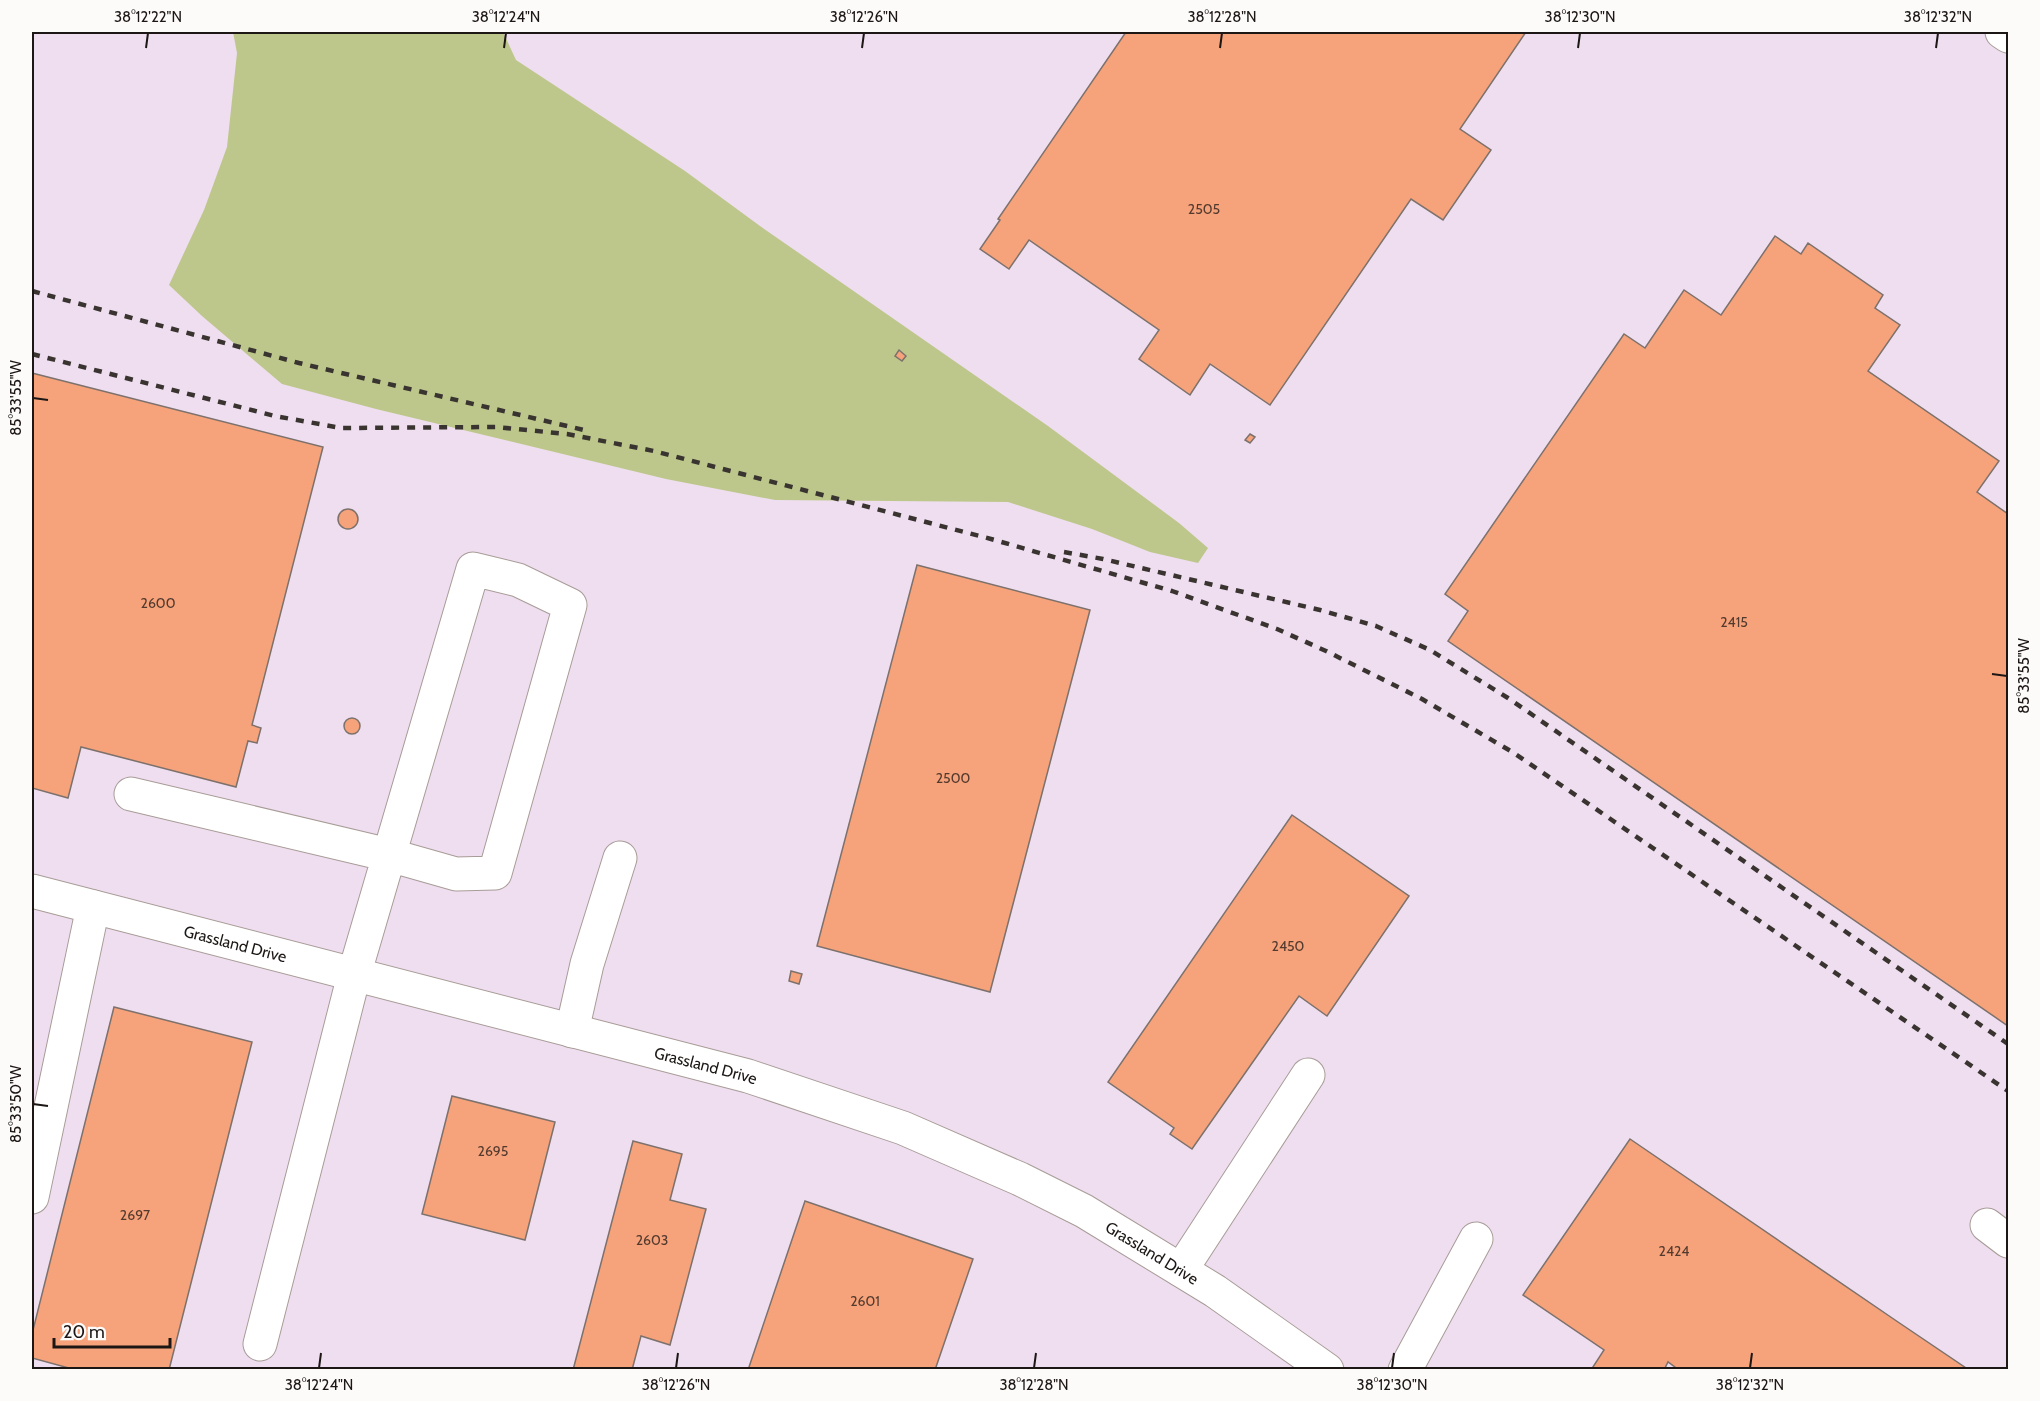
<svg xmlns="http://www.w3.org/2000/svg" width="2040" height="1401" font-family="Cabin,sans-serif">
  <rect width="100%" height="100%" fill="#f8ebe5"/>
  <rect fill="#efdef0" x="32" y="32" width="1976" height="1337"/>
  <polygon fill="#bdc78b" points="233,32 503,32 516,60 685,171 760,226 1048,426 1179,523 1208,548 1198,563 1150,552 1092,529 1008,502 775,500 666,479 376,409 282,384 202,316 169,285 204,210 227,147 237,53"/>
  <g fill="#f6a27a" stroke="#7c716c" stroke-width="1.5">
    <polygon points="1126,32 1526,32 1460,129 1491,150 1443,220 1411,199 1270,405 1210,364 1190,395 1139,359 1159,330 1029,240 1009,269 980,249 1000,220 998,219"/>
    <polygon points="1775,236 1801,254 1808,243 1883,295 1875,308 1900,325 1868,371 1999,461 1977,492 2008,514 2008,1026 1448,641 1468,611 1445,594 1624,334 1645,348 1684,290 1721,315"/>
    <polygon points="899,350 906,356 902,361 895,356"/>
    <polygon points="32,373 323,447 252,725 261,728 257,743 248,741 236,787 81,747 68,798 32,788"/>
    <polygon points="1250,434 1255,437 1250,443 1245,440"/>
    <circle cx="348" cy="519" r="10"/>
    <polygon points="917,565 1090,610 990,992 817,946"/>
    <circle cx="352" cy="726" r="8"/>
    <polygon points="1292,815 1409,896 1327,1016 1299,996 1192,1149 1170,1134 1174,1128 1108,1082"/>
    <polygon points="791,971 802,974 799,984 789,981"/>
    <polygon points="114,1007 252,1042 169,1370 76,1370 32,1358 32,1334"/>
    <polygon points="452,1096 555,1122 525,1240 422,1214"/>
    <polygon points="1630,1139 1898,1322 1969,1370 1679,1370 1668,1362 1664,1370 1591,1370 1604,1350 1523,1295"/>
    <polygon points="633,1141 682,1154 670,1200 706,1209 670,1345 641,1336 632,1370 573,1370"/>
    <polygon points="805,1201 973,1259 935,1370 748,1370"/>
  </g>
  <g fill="none" stroke-linecap="round" stroke-linejoin="round">
    <defs>
      <g id="minor">
        <polyline points="2002,32 2008,36"/>
        <polyline points="131,794 389,855 456,874 495,873 570,605 518,580 473,569 354,975 260,1344"/>
        <path id="s1" d="M32 891 748 1076 903 1128 1020 1179 1084 1211 1215 1291 1327 1370"/>
        <polyline points="572,1031 587,964 620,858"/>
        <polyline points="32,1197 93,907"/>
        <polyline points="1987,1225 2008,1241"/>
        <polyline points="1181,1270 1308,1075"/>
        <polyline points="1405,1370 1476,1239"/>
      </g>
    </defs>
    <use href="#minor" stroke="#a89c97" stroke-width="35"/>
    <use href="#minor" stroke="#fff" stroke-width="33"/>
    <g stroke="#3a3431" stroke-width="4.5" stroke-dasharray="8 8" stroke-linecap="butt">
      <polyline points="32,291 299,363 584,430"/>
      <polyline points="32,354 275,416 341,428 496,427 567,434 654,451 991,539 1172,591 1277,629 1326,651 1422,699 1514,753 2008,1091"/>
      <polyline points="1064,552 1103,559 1320,610 1376,626 1430,650 1508,698 2008,1044"/>
    </g>
  </g>
  <path fill="none" stroke="#1c1715" stroke-width="2" d="M146 48 148 33M504 48 506 33M862 48 864 33M1220 48 1222 33M1578 48 1580 33M1936 48 1938 33M33 398 48 400M1992 674 2007 676M33 1104 48 1106M319 1368 321 1353M676 1368 678 1353M1034 1368 1036 1353M1392 1368 1394 1353M1750 1368 1752 1353"/>
  <g text-anchor="middle" dominant-baseline="central" stroke-width="6" stroke-linejoin="round" paint-order="stroke">
    <g font-size="14" fill="#523a2e">
      <text x="1204" y="209">2505</text>
      <text x="158" y="603">2600</text>
      <text x="1734" y="622">2415</text>
      <text x="953" y="778">2500</text>
      <text x="1288" y="946">2450</text>
      <text x="493" y="1151">2695</text>
      <text x="135" y="1215">2697</text>
      <text x="652" y="1240">2603</text>
      <text x="1674" y="1251">2424</text>
      <text x="865" y="1301">2601</text>
    </g>
    <g font-size="16" fill="#1c1715" stroke="#fdfbfa">
      <text stroke="none"><textPath href="#s1" startOffset="210">Grassland Drive</textPath></text>
      <text stroke="none"><textPath href="#s1" startOffset="696">Grassland Drive</textPath></text>
      <text stroke="none"><textPath href="#s1" startOffset="1182">Grassland Drive</textPath></text>
    </g>
  </g>
  <rect width="2040" height="1401" fill="none" stroke="#fdfbfa" stroke-width="66"/>
  <path d="M54 1338v9h116v-9" fill="none" stroke="#1c1715" stroke-width="3"/>
  <text x="63" y="1338" font-size="18" fill="#1c1715" stroke="#fdfbfa" stroke-width="4.5" paint-order="stroke">20 m</text>
  <rect x="33" y="33" width="1974" height="1335" fill="none" stroke="#1c1715" stroke-width="2"/>
  <g font-size="15" text-anchor="middle" fill="#1c1715">
    <text x="148" y="22">38°12'22"N</text>
    <text x="506" y="22">38°12'24"N</text>
    <text x="864" y="22">38°12'26"N</text>
    <text x="1222" y="22">38°12'28"N</text>
    <text x="1580" y="22">38°12'30"N</text>
    <text x="1938" y="22">38°12'32"N</text>
    <text transform="translate(16 398) rotate(-90)" y="5">85°33'55"W</text>
    <text transform="translate(2024 676) rotate(-90)" y="5">85°33'55"W</text>
    <text transform="translate(16 1104) rotate(-90)" y="5">85°33'50"W</text>
    <text x="319" y="1390">38°12'24"N</text>
    <text x="676" y="1390">38°12'26"N</text>
    <text x="1034" y="1390">38°12'28"N</text>
    <text x="1392" y="1390">38°12'30"N</text>
    <text x="1750" y="1390">38°12'32"N</text>
  </g>
</svg>
